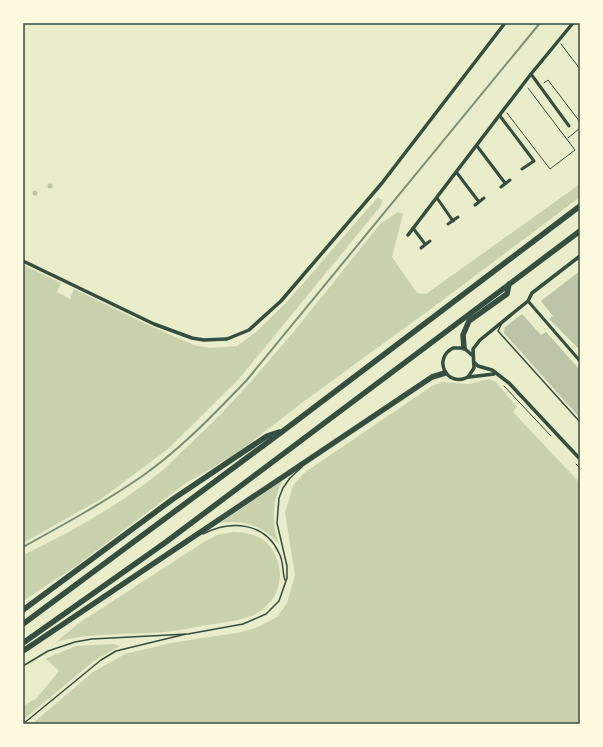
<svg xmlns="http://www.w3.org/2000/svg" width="603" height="747" font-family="'IBM Plex Serif',serif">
  <rect width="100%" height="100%" fill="#e9edc9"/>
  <g fill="#cad2ad">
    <path d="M580 184V197L432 308 303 402 236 454 186 483 76 566 23 601V555C70 533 117 506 158 474 169 466 178 454 189 445 261 378 319 299 381 223L398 212 403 214 392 257 417 293 426 294Z"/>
    <polygon points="378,197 383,201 380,207 238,380 168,449 101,499 23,543 23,265 61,283 57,292 70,299 74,289 146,324 194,345 210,348 237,346 256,332 286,303"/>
    <polygon points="489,379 496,382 517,407 513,412 580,483 580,724 32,724 93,672 125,654 171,643 242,632 258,627 277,617 287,603 295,575 285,513 293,486 304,473 432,386 442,382 469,384"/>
    <path d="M282 481C272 502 271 522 279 544 262 526 245 519 220 523Z"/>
    <path d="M233 532C247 532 262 535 271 548 288 572 280 604 251 616 237 621 221 623 207 625 193 627 179 631 165 632 128 635 92 632 56 642L79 623 204 542 217 535Z"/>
    <polygon points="114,644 120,646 94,661 23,720 23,706 37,698 59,671 46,659 47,658 76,646"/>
  </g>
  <g fill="#bcc5a7">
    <circle cx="50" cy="186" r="2.5"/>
    <circle cx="35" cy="193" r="2.5"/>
    <polygon points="580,271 580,350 549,319 553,316 541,301"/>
    <polygon points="522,314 541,335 546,332 580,370 580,418 504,333 505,327"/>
  </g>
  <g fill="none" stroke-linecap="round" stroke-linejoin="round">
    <g stroke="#344e41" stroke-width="1">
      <polyline points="561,44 580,69"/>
      <polyline points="544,83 548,80 580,122"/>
      <polyline points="507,113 550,169 575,150 528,88"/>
      <polyline points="568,138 580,128"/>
      <polyline points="504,386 551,436"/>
      <polyline points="576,464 580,468"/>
    </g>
    <g stroke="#344e41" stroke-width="1.5">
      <polyline points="502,323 498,331 580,422"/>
      <path d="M203 534C231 520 265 522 279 553 284 562 282 572 285 580"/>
      <polyline points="23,666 48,651 75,642 92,639 188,634 243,624 266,614 279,601 287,578 287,566 277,523 279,498 283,488 290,478 302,467"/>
      <polyline points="23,724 101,660 116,651 186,634"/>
    </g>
    <g stroke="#344e41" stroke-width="3">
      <polyline points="531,74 569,126"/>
      <polyline points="500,116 534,161 522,169"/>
      <polyline points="477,146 505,183"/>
      <polyline points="457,173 479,202"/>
      <polyline points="501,187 510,180"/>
      <polyline points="437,198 453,221"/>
      <polyline points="475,205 484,198"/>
      <polyline points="448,224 458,217"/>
      <polyline points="413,228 425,244"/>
      <polyline points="421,248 430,241"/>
      <polyline points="528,301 580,361"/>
    </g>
    <g stroke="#344e41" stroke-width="3.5">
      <polyline points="408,235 531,74 573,23"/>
      <polyline points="23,261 154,324 192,338 204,340 227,339 249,330 281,301 382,183 505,23"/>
      <path d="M473 356 464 348H453C432 359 447 388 468 377L474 368 473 349 480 340 528 301 532 293 580 256"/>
      <polyline points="475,363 478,366 492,370 509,383 580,459"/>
      <polyline points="469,377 494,374"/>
    </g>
    <g stroke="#344e41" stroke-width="5.5">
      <polyline points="464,348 463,335 469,321 507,294 509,284"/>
      <polyline points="23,610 173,499 267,436 279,432"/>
      <polyline points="23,624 283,431 580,206"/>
      <polyline points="23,643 166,542 580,231"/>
      <polyline points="23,651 432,377 445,373"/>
    </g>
    <path stroke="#7c8e77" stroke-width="2" d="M23 547C63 525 103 503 141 477 180 450 213 415 246 381L540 23"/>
  </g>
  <rect width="603" height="747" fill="none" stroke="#fefae0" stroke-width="48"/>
  <rect x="24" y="24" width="555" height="699" fill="none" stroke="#344e41" stroke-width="1.5"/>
</svg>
